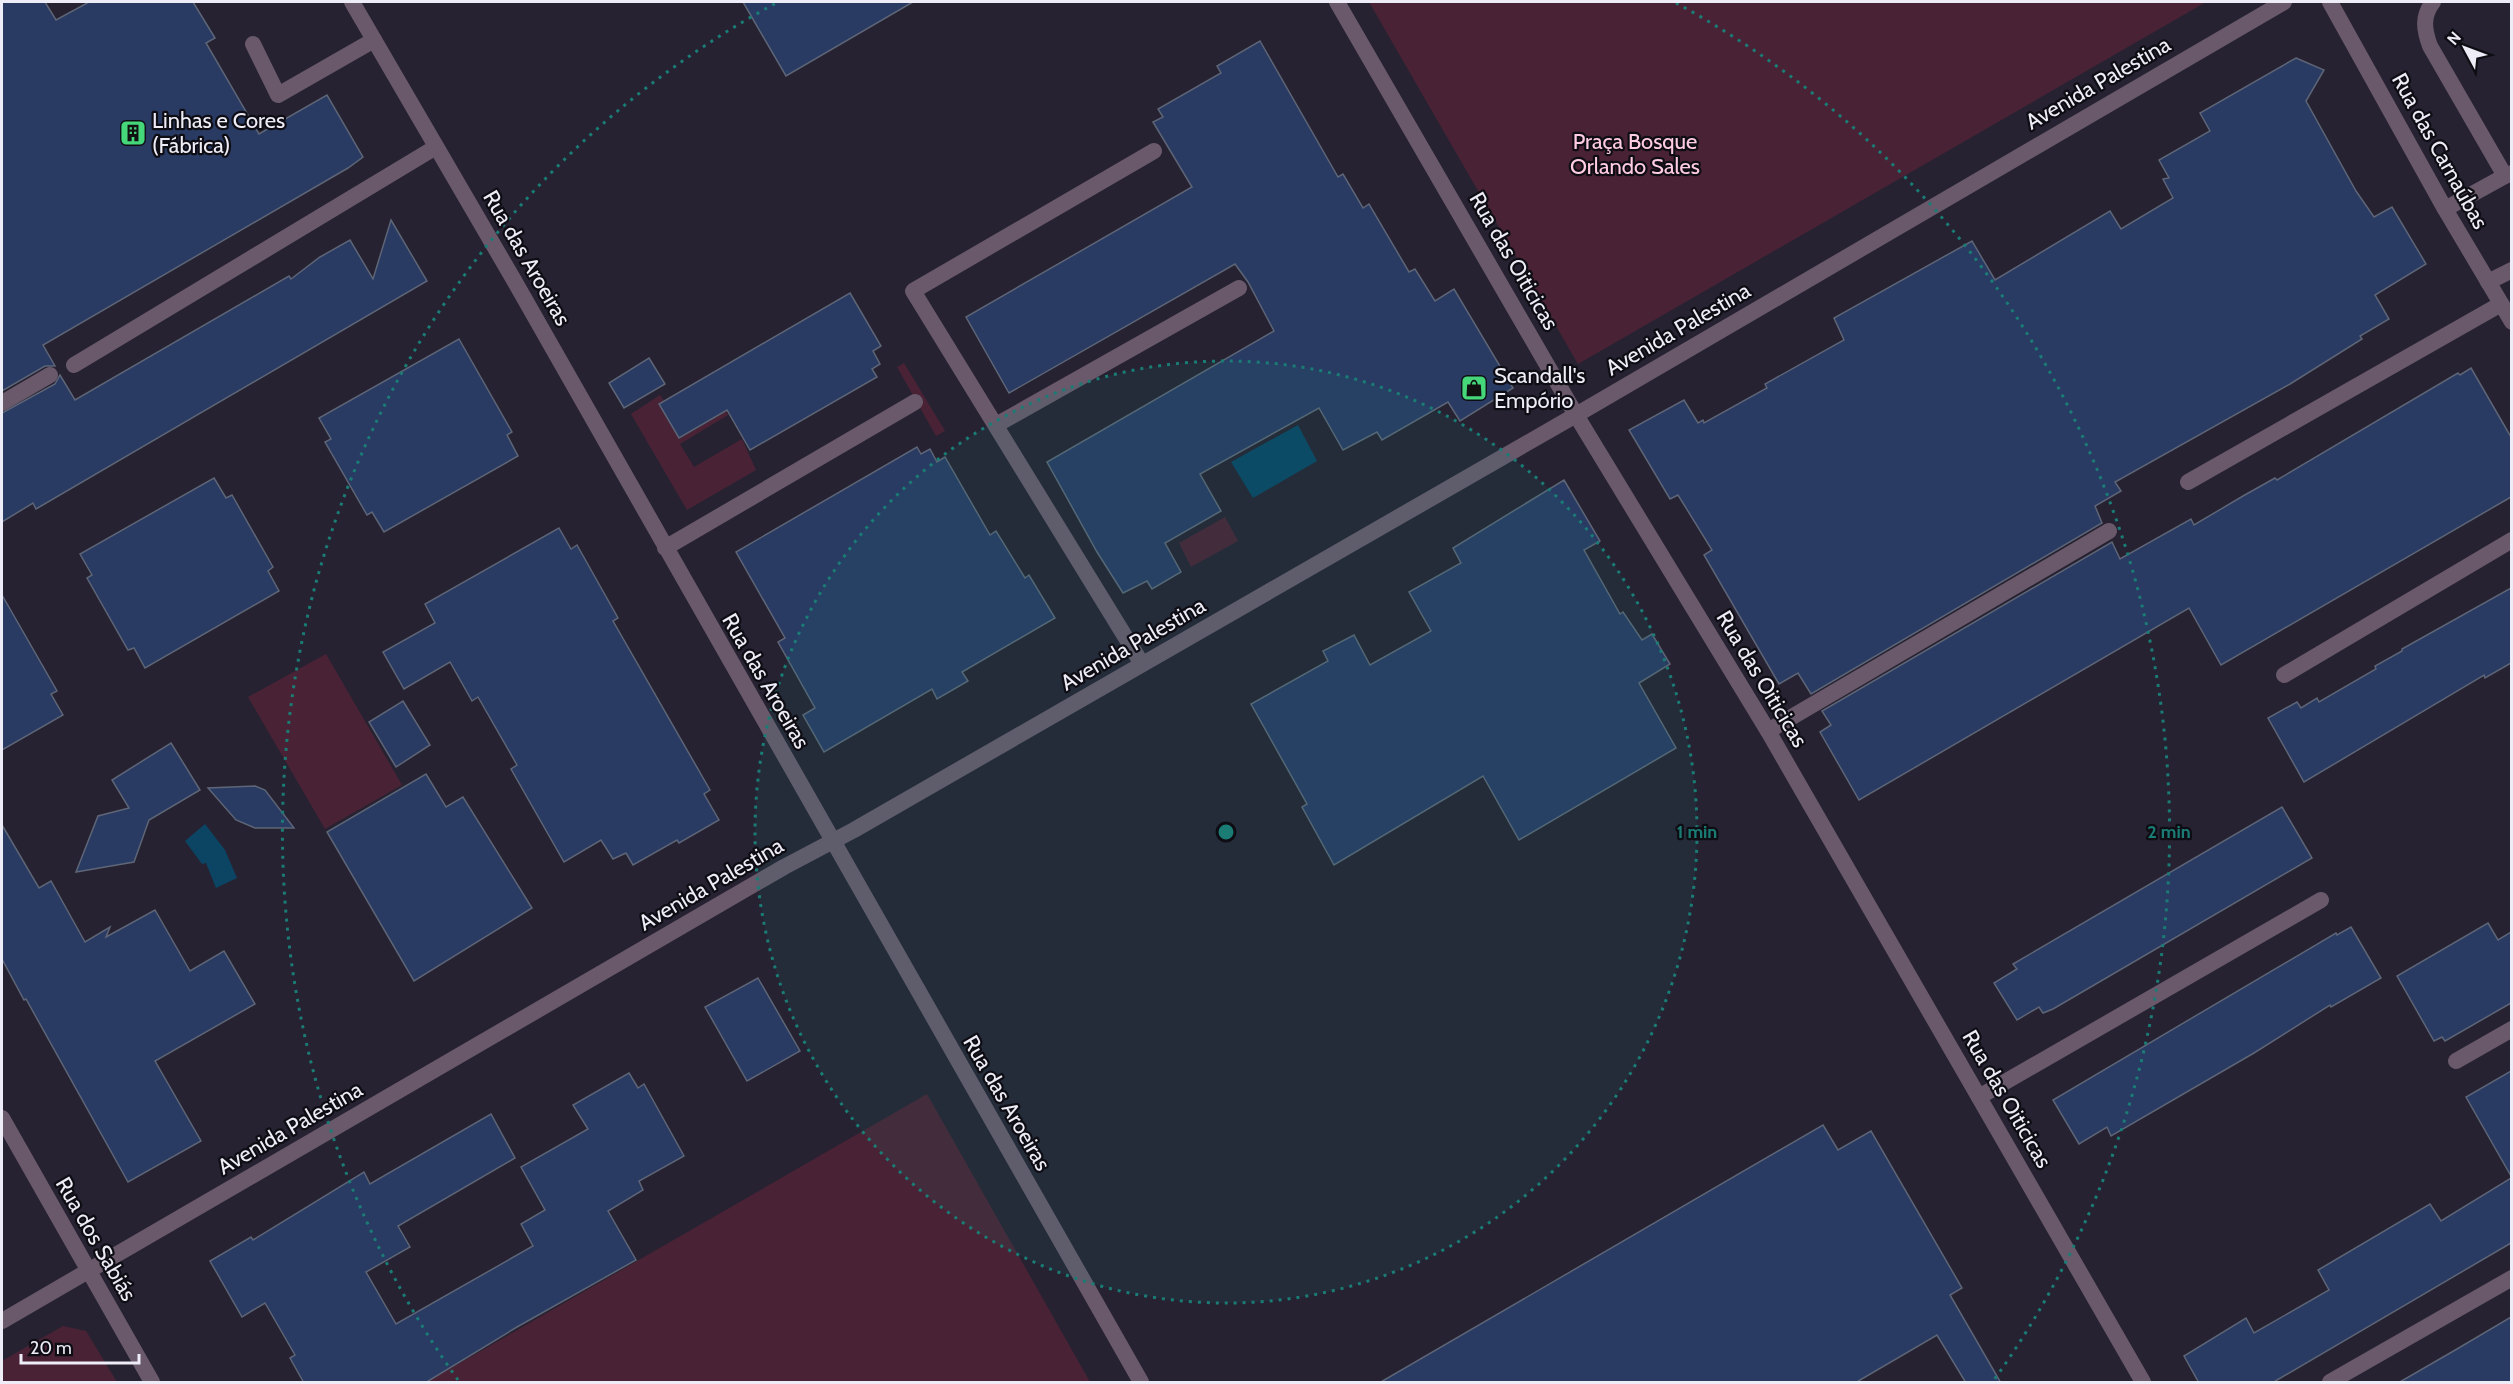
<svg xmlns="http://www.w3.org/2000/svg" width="2513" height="1384" font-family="Cabin,sans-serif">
  <rect width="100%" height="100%" fill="#262232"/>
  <g fill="#492335">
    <polygon points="1369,2 2206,2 1578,364"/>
    <polygon points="904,363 945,431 936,436 897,367"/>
    <polygon points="660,395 664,401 658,404 679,439 726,411 728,415 680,444 694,467 742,439 756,470 687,510 631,414"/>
    <polygon points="1225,517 1238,541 1191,567 1179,543"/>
    <polygon points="326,654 402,785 325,829 248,697"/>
    <polygon points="927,1094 1090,1382 427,1382"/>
    <polygon points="63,1326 86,1331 117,1382 2,1382 2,1361"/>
  </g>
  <g fill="#0b4563">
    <polygon points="1298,425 1317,461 1253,498 1231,462"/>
    <polygon points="205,824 225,850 237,878 216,888 206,863 202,864 185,841"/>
  </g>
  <g fill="#293a63" stroke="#5d6576" stroke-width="1.5">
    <polygon points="2,2 45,2 56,20 89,2 193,2 215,38 206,43 259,134 327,95 363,157 348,168 43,345 55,366 45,366 2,391"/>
    <polygon points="743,2 913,2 786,76"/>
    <polygon points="1260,41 1338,177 1343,174 1363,208 1369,204 1409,272 1415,269 1435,301 1454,289 1513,388 1460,421 1448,402 1382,440 1377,432 1343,450 1319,408 1200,474 1221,511 1165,543 1181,572 1152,589 1147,581 1123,593 1097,552 1047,462 1274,331 1248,282 1235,264 1009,393 966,317 1192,187 1153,122 1163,117 1158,109 1221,73 1217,66"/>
    <polygon points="2296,58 2324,70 2306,101 2356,191 2374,217 2392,207 2426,264 2375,295 2389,319 2360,336 2362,339 2290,384 2115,482 2121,491 2095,506 2102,523 1811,694 1798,673 1779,684 1704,555 1712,550 1678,495 1670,499 1629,430 1684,400 1698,423 1703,420 1704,423 1767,388 1765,384 1844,340 1834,318 1972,241 1995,280 2110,211 2121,229 2173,198 2163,179 2169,178 2159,160 2210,131 2200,113"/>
    <polygon points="391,220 427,281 36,509 33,503 2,522 2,413 55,384 60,375 75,400 289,276 291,279 320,257 350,240 373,279"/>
    <polygon points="850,293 881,346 873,351 880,364 872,369 877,377 750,450 727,410 679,438 659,404"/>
    <polygon points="459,339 512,432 507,435 518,456 384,532 372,512 367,515 325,442 331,439 319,418"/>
    <polygon points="649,358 665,384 624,408 609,383"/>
    <polygon points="2471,368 2511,437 2511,497 2221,665 2189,608 1859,800 1820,732 1831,725 1822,711 2112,542 2120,559 2191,519 2194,525 2243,496 2275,478 2277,480 2458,373 2460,375"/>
    <polygon points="917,447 921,454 930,449 937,462 945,457 990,535 996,531 1025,578 1029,575 1055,618 962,672 968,681 937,699 932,689 824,752 803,715 815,708 778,642 785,638 736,552"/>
    <polygon points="214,478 226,498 232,495 273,567 268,571 279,591 145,668 134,648 128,650 87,578 92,575 80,554"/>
    <polygon points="1564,480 1600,541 1584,550 1620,614 1623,612 1642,640 1652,634 1670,664 1639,683 1676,748 1519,840 1483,776 1334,865 1302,807 1307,804 1251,704 1328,661 1323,651 1354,635 1370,665 1431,631 1409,592 1461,563 1453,548"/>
    <polygon points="559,528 571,549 577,545 618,618 613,621 710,790 704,794 719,820 679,843 677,840 633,865 626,853 613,859 601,840 564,862 511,769 517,765 478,697 472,701 450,662 404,689 383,652 435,623 425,604"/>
    <polygon points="2511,588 2511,663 2485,678 2484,675 2304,782 2268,718 2297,702 2301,708 2317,698 2319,702 2376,669 2375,666 2402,651 2402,649"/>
    <polygon points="2,595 57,691 51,694 63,715 2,750"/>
    <polygon points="403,701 430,745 396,767 369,722"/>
    <polygon points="171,743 200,790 149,820 134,862 76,872 98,816 129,808 112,780"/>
    <polygon points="426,774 446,807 463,797 532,908 414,981 327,832"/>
    <polygon points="255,786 265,790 294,828 255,828 236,820 208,788"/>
    <polygon points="2282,807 2312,858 2053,1009 2043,1013 2039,1007 2017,1020 1994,983 2017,969 2013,964"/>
    <polygon points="2,825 39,888 51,881 85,942 110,927 106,937 155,910 190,971 224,951 255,1004 155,1061 201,1141 128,1182 26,999 24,1000 2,959"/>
    <polygon points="2488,923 2498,940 2511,932 2511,1003 2445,1041 2442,1037 2434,1041 2397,976"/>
    <polygon points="2351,927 2381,978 2331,1007 2330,1005 2254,1053 2111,1136 2107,1127 2079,1144 2053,1100 2336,933 2337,935"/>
    <polygon points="758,978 800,1051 747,1081 705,1007"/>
    <polygon points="2511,1071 2511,1176 2466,1097"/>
    <polygon points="629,1073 638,1088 644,1084 684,1156 639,1181 643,1190 608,1211 636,1260 517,1327 425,1383 304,1383 290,1358 295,1355 265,1303 242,1317 210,1261 251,1237 253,1240 364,1172 370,1184 491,1114 515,1158 398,1226 410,1247 366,1272 396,1324 533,1246 521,1224 545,1210 521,1167 588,1129 573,1105"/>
    <polygon points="1823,1125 1838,1150 1871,1131 1962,1288 1950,1295 2001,1383 1966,1383 1937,1335 1855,1383 1379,1383"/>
    <polygon points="2511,1178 2511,1243 2272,1383 2199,1383 2184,1356 2246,1318 2254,1333 2329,1290 2318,1270 2430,1204 2441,1221"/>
    <polygon points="2511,1317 2511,1383 2398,1383 2457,1349"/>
  </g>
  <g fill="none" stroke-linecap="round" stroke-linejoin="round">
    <g stroke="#69596b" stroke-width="16">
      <path d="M2433 2C2422 16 2424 30 2430 46L2505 176 2512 173"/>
      <polyline points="253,44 278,95 374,40"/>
      <polyline points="2445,209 2505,176"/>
      <polyline points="2488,282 2512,270"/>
      <polyline points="74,365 436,147"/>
      <polyline points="2,403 50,375"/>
      <polyline points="996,425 1239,288"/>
      <polyline points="2188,482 2501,304"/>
      <polyline points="1142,664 913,291 1154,151"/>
      <polyline points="2284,675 2512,540"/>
      <polyline points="2456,1061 2512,1029"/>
    </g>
    <g stroke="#69596b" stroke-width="16">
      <polyline points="352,2 515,282 1141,1382"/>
      <polyline points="1337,2 1576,415 1768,731 2143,1382"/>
      <polyline points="2330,2 2445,209 2512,322"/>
      <polyline points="665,548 915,402"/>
      <polyline points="1768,731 2109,531"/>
      <polyline points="1979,1097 2321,900"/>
      <polyline points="2,1118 152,1382"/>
      <polyline points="2,1321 784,867 854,830 1576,415 2284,2"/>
      <polyline points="2330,1382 2512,1278"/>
    </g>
  </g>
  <circle cx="1226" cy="832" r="471" fill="#1a7c75" fill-opacity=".12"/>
  <g fill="none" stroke="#1a7c75" stroke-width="3" stroke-dasharray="3 6">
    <circle cx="1226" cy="832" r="471"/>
    <path d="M458 1380A943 943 0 0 1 776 3M1676 3A943 943 0 0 1 1994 1380"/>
  </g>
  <defs>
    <symbol id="building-square" viewBox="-11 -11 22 22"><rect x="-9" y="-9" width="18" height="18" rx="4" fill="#45d77a" stroke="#0e0d14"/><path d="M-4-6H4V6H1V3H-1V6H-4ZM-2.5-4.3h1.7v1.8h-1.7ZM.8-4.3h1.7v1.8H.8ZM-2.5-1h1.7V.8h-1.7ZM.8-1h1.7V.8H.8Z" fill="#111"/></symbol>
    <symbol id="shop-square" viewBox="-11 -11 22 22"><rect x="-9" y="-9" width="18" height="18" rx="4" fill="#45d77a" stroke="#0e0d14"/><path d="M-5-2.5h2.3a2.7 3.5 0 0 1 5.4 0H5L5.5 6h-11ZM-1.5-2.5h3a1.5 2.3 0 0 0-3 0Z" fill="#111"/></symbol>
  </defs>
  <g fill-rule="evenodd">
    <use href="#building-square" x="118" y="118" width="30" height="30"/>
    <use href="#shop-square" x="1459" y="373" width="30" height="30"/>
  </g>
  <g text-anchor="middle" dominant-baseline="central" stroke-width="4.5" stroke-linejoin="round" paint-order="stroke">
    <g font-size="22" fill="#eeecf7" stroke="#0e0d14">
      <text transform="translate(2098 83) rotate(-30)">Avenida Palestina</text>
      <text transform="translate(2440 151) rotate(61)">Rua das Carnaúbas</text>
      <text transform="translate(527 258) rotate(60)">Rua das Aroeiras</text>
      <text transform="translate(1514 261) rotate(60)">Rua das Oiticicas</text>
      <text transform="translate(1678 329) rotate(-30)">Avenida Palestina</text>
      <text transform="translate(1133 644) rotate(-30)">Avenida Palestina</text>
      <text transform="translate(1762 679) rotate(59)">Rua das Oiticicas</text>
      <text transform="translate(766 681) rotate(60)">Rua das Aroeiras</text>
      <text transform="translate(711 884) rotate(-30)">Avenida Palestina</text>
      <text transform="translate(2007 1099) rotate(60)">Rua das Oiticicas</text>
      <text transform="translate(1007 1103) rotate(60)">Rua das Aroeiras</text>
      <text transform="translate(290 1128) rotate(-30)">Avenida Palestina</text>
      <text transform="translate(96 1239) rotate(60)">Rua dos Sabiás</text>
    </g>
    <g font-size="22" fill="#eeecf7" stroke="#0e0d14" text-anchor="start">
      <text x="152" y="120">Linhas e Cores<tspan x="152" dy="25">(Fábrica)</tspan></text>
      <text x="1494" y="375">Scandall's<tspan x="1494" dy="25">Empório</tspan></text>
    </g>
    <g font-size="22" fill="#ffcce1" stroke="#0e0d14">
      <text x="1635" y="141">Praça Bosque<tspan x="1635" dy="25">Orlando Sales</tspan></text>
    </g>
  </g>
  <circle cx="1226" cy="832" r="9" fill="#1a7c75" stroke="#0e0d14" stroke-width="3"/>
  <g font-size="18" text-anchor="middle" font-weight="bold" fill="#1a7c75" stroke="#0e0d14" stroke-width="4.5" stroke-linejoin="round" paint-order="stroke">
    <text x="1697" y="838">1 min</text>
    <text x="2169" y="838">2 min</text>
  </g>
  <rect width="2513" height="1384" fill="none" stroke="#eeecf7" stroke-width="6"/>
  <g transform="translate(2465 48) rotate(311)" stroke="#0e0d14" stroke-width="4.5" paint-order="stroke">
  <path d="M0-4.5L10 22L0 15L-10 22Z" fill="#eeecf7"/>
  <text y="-9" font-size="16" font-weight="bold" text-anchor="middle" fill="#eeecf7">N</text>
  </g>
  <path d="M21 1354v9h118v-9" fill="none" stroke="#eeecf7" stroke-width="3"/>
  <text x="30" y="1354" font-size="18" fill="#eeecf7" stroke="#0e0d14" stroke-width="4.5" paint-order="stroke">20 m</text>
</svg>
